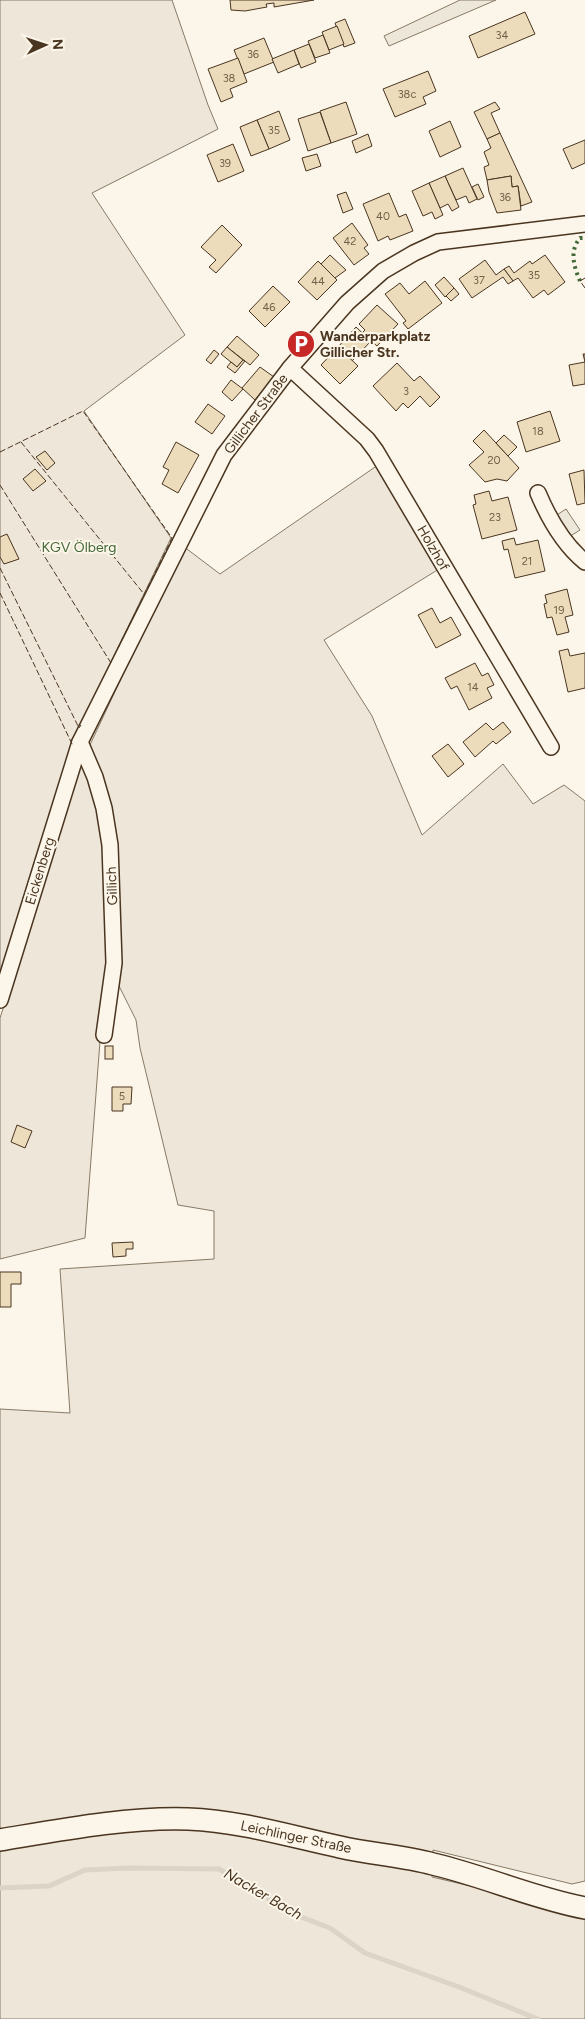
<svg xmlns="http://www.w3.org/2000/svg" width="585" height="2019" font-family="Figtree,sans-serif">
  <rect width="100%" height="100%" fill="#fbf6e9"/>
  <g fill="#ede6d9" stroke="#887966">
    <polygon points="0,0 172,0 208,105 218,129 92,193 185,335 84,411 171,538 76,734 0,983"/>
    <polygon points="378,465 439,569 324,640 372,716 422,835 503,764 533,804 564,785 585,801 585,1881 572,1884 433,1850 432,1877 585,1913 585,2019 0,2019 0,1409 70,1413 60,1269 214,1259 214,1211 178,1205 140,1048 136,1020 113,974 101,1028 85,1238 0,1259 0,1018 82,762 183,546 220,574"/>
  </g>
  <g fill="#ede7d9" stroke="#887966">
    <polygon points="460,0 496,0 389,46 384,36"/>
    <polygon points="566,509 580,530 564,540 549,520"/>
  </g>
  <g fill="none" stroke-linecap="round" stroke-linejoin="round">
    <polyline stroke="#dcd4c6" stroke-width="5" points="0,1888 49,1886 85,1870 128,1868 219,1869 296,1915 330,1928 365,1953 459,1987 538,2019"/>
  </g>
  <g fill="#ecdcbc" stroke="#4a3520">
    <polygon points="230,0 314,0 274,7 274,3 266,4 267,7 245,11 231,10"/>
    <polygon points="525,12 535,34 478,58 469,36"/>
    <polygon points="345,19 355,43 344,47 335,23"/>
    <polygon points="337,26 344,44 329,50 322,32"/>
    <polygon points="323,35 330,53 315,58 308,41"/>
    <polygon points="264,38 274,62 244,74 234,50"/>
    <polygon points="309,44 316,62 301,68 294,50"/>
    <polygon points="294,50 299,64 278,73 272,59"/>
    <polygon points="238,58 247,82 230,89 233,97 221,102 208,69"/>
    <polygon points="428,71 436,91 423,97 426,104 395,117 383,89"/>
    <polygon points="346,102 357,134 331,143 320,111"/>
    <polygon points="495,102 500,109 491,113 500,133 487,139 474,112"/>
    <polygon points="279,111 290,140 269,149 257,120"/>
    <polygon points="320,112 331,143 308,151 298,119"/>
    <polygon points="257,120 269,149 251,156 240,127"/>
    <polygon points="450,121 461,147 440,157 429,131"/>
    <polygon points="500,133 532,202 521,206 518,186 512,187 511,176 487,180 484,167 489,165 484,152 491,148 487,139"/>
    <polygon points="368,134 372,146 356,153 352,141"/>
    <polygon points="585,140 585,163 572,169 563,149"/>
    <polygon points="233,144 244,171 218,182 207,155"/>
    <polygon points="317,154 321,166 306,171 302,158"/>
    <polygon points="463,168 477,199 469,203 466,196 456,200 445,176"/>
    <polygon points="445,176 459,207 452,211 448,204 440,208 429,183"/>
    <polygon points="511,176 512,187 518,186 521,210 497,213 489,192 487,180"/>
    <polygon points="429,183 443,215 435,219 432,212 423,216 412,191"/>
    <polygon points="478,184 484,197 478,200 472,187"/>
    <polygon points="346,192 353,209 343,213 337,195"/>
    <polygon points="389,193 399,217 406,214 413,231 390,240 388,236 378,241 363,204"/>
    <polygon points="352,223 368,245 364,248 369,254 354,265 333,238"/>
    <polygon points="222,225 242,245 216,273 209,267 216,260 201,247"/>
    <polygon points="330,255 346,270 335,278 321,264"/>
    <polygon points="545,255 565,282 548,295 544,290 533,298 518,278 513,281 504,269 509,266 514,273 530,261 532,264"/>
    <polygon points="485,260 496,275 504,269 513,281 508,284 503,277 472,298 459,279"/>
    <polygon points="318,261 337,280 317,300 298,282"/>
    <polygon points="444,277 454,288 445,297 435,285"/>
    <polygon points="425,281 442,303 408,329 403,323 406,321 385,294 400,283 409,294"/>
    <polygon points="273,286 290,302 265,327 249,311"/>
    <polygon points="454,288 459,294 451,301 446,296"/>
    <polygon points="377,305 398,324 377,346 362,333 365,330 359,324"/>
    <polygon points="356,327 371,341 352,361 338,347"/>
    <polygon points="237,336 259,355 250,365 227,347"/>
    <polygon points="227,347 243,360 237,367 221,354"/>
    <polygon points="338,347 358,366 340,384 321,365"/>
    <polygon points="214,350 219,354 211,364 206,360"/>
    <polygon points="583,354 585,354 585,384 573,386 569,365 585,362"/>
    <polygon points="243,360 245,361 235,373 227,367 231,362 237,367"/>
    <polygon points="397,363 414,381 420,376 440,397 430,407 420,396 408,408 403,403 396,411 373,386"/>
    <polygon points="260,367 274,377 255,400 242,388"/>
    <polygon points="231,380 243,389 232,401 222,392"/>
    <polygon points="208,404 225,416 212,434 195,422"/>
    <polygon points="550,411 560,441 526,452 517,422"/>
    <polygon points="484,430 519,468 507,481 497,479 485,482 469,465 484,452 473,441"/>
    <polygon points="504,435 517,447 508,456 496,443"/>
    <polygon points="176,442 199,455 178,493 162,484 169,470 163,467"/>
    <polygon points="45,451 55,463 47,470 36,457"/>
    <polygon points="35,469 46,481 33,491 23,479"/>
    <polygon points="584,470 585,503 577,505 569,474"/>
    <polygon points="489,491 492,501 508,497 517,530 482,539 473,505 476,504 474,495"/>
    <polygon points="7,534 19,559 4,564 0,557 0,537"/>
    <polygon points="514,538 516,545 538,540 545,571 515,578 508,549 504,550 502,541"/>
    <polygon points="567,589 573,615 565,617 569,632 557,635 552,617 547,618 544,604 547,603 545,595"/>
    <polygon points="432,608 440,623 451,617 461,635 436,648 418,615"/>
    <polygon points="568,649 570,656 585,653 585,688 568,692 559,651"/>
    <polygon points="475,663 482,676 488,673 494,685 487,688 492,698 469,710 457,686 451,689 445,678"/>
    <polygon points="503,722 511,732 496,744 493,741 475,757 463,742 486,723 493,730"/>
    <polygon points="448,744 464,764 448,777 432,756"/>
    <rect x="105" y="1046" width="8" height="13"/>
    <polygon points="112,1087 132,1087 131,1104 123,1104 123,1111 112,1111"/>
    <polygon points="17,1125 32,1131 25,1148 11,1142"/>
    <polygon points="133,1242 133,1249 126,1249 126,1256 113,1257 112,1243"/>
    <polygon points="0,1272 21,1272 21,1284 11,1284 11,1307 0,1307"/>
  </g>
  <g fill="none" stroke-linecap="round" stroke-linejoin="round">
    <defs>
      <g id="minor">
        <polyline points="290,368 367,439 376,451 551,747"/>
        <path d="M538 493C549 519 563 544 585 562"/>
        <polyline points="80,742 95,777 104,808 110,845 114,963 104,1035"/>
        <polyline points="0,1000 80,742 224,455 290,368 347,303 383,271 414,253 438,242 585,224"/>
      </g>
      <path id="secondary" d="M0 1840C60 1830 127 1817 188 1819 240 1821 289 1836 340 1847 371 1854 402 1856 433 1864 484 1876 533 1898 585 1908"/>
    </defs>
    <use href="#minor" stroke="#4a3520" stroke-width="18"/>
    <use href="#secondary" stroke="#4a3520" stroke-width="24"/>
    <use href="#minor" stroke="#fbf6e9" stroke-width="15"/>
    <use href="#secondary" stroke="#fbf6e9" stroke-width="21"/>
    <path stroke="#436837" stroke-width="4" stroke-dasharray="2.5 4" stroke-linecap="butt" d="M580 281C574 267 569 251 580 238H585"/>
    <g stroke="#4a3520" stroke-width="1" stroke-dasharray="6 2.5" stroke-linecap="butt">
      <polyline points="585,278 580,281 585,288"/>
      <polyline points="21,442 144,594"/>
      <polyline points="0,452 83,411 172,538 118,648"/>
      <polyline points="0,485 111,663"/>
      <polyline points="0,568 79,728 81,725"/>
      <polyline points="0,593 73,746"/>
    </g>
  </g>
  <defs>
    <symbol id="parking-disc" viewBox="-11 -11 22 22"><circle r="9.5" fill="#c62828" stroke="#fbf6e9"/><path d="M-3.5-5.5H1a3.5 3.5 0 0 1 0 7H-1V5.5H-3.5ZM-1-3.4V-.6H.8a1.4 1.4 0 0 0 0-2.8Z" fill="#fff"/></symbol>
  </defs>
  <g fill-rule="evenodd">
    <use href="#parking-disc" x="285" y="328" width="32" height="32"/>
  </g>
  <g text-anchor="middle" dominant-baseline="central" stroke-width="4" stroke-linejoin="round" paint-order="stroke">
    <g font-size="11" fill="#725f47">
      <text x="502" y="35">34</text>
      <text x="253" y="54">36</text>
      <text x="229" y="78">38</text>
      <text x="407" y="94">38c</text>
      <text x="274" y="130">35</text>
      <text x="225" y="163">39</text>
      <text x="505" y="197">36</text>
      <text x="383" y="216">40</text>
      <text x="350" y="241">42</text>
      <text x="534" y="275">35</text>
      <text x="479" y="280">37</text>
      <text x="318" y="281">44</text>
      <text x="269" y="307">46</text>
      <text x="406" y="391">3</text>
      <text x="538" y="431">18</text>
      <text x="494" y="460">20</text>
      <text x="495" y="517">23</text>
      <text x="527" y="561">21</text>
      <text x="559" y="610">19</text>
      <text x="473" y="687">14</text>
      <text x="122" y="1096">5</text>
    </g>
    <g font-size="14" font-weight="bold" fill="#4a3520" stroke="#fbf6e9" text-anchor="start">
      <text x="320" y="336">Wanderparkplatz<tspan x="320" dy="16">Gillicher Str.</tspan></text>
    </g>
    <g font-size="14" fill="#4a3520" stroke="#fbf6e9">
      <text transform="translate(256 414) rotate(-53)">Gillicher Straße</text>
      <text transform="translate(433 548) rotate(60)">Holzhof</text>
      <text transform="translate(40 871) rotate(-73)">Eickenberg</text>
      <text transform="translate(112 886) rotate(-92)">Gillich</text>
      <text transform="translate(296 1837) rotate(12)">Leichlinger Straße</text>
    </g>
    <g font-size="14" fill="#436837" stroke="#fbf6e9">
      <text x="79" y="547">KGV Ölberg</text>
    </g>
    <g font-size="15" font-style="italic" fill="#4a3520" stroke="#fbf6e9">
      <text transform="translate(263 1894) rotate(30)">Nacker Bach</text>
    </g>
  </g>
  <g transform="translate(45 45) rotate(87)" stroke="#fbf6e9" stroke-width="4" paint-order="stroke">
  <path d="M0-4L9 19L0 12L-9 19Z" fill="#4a3520"/>
  <text y="-8" font-size="14" font-weight="bold" text-anchor="middle" fill="#4a3520">N</text>
  </g>
</svg>
